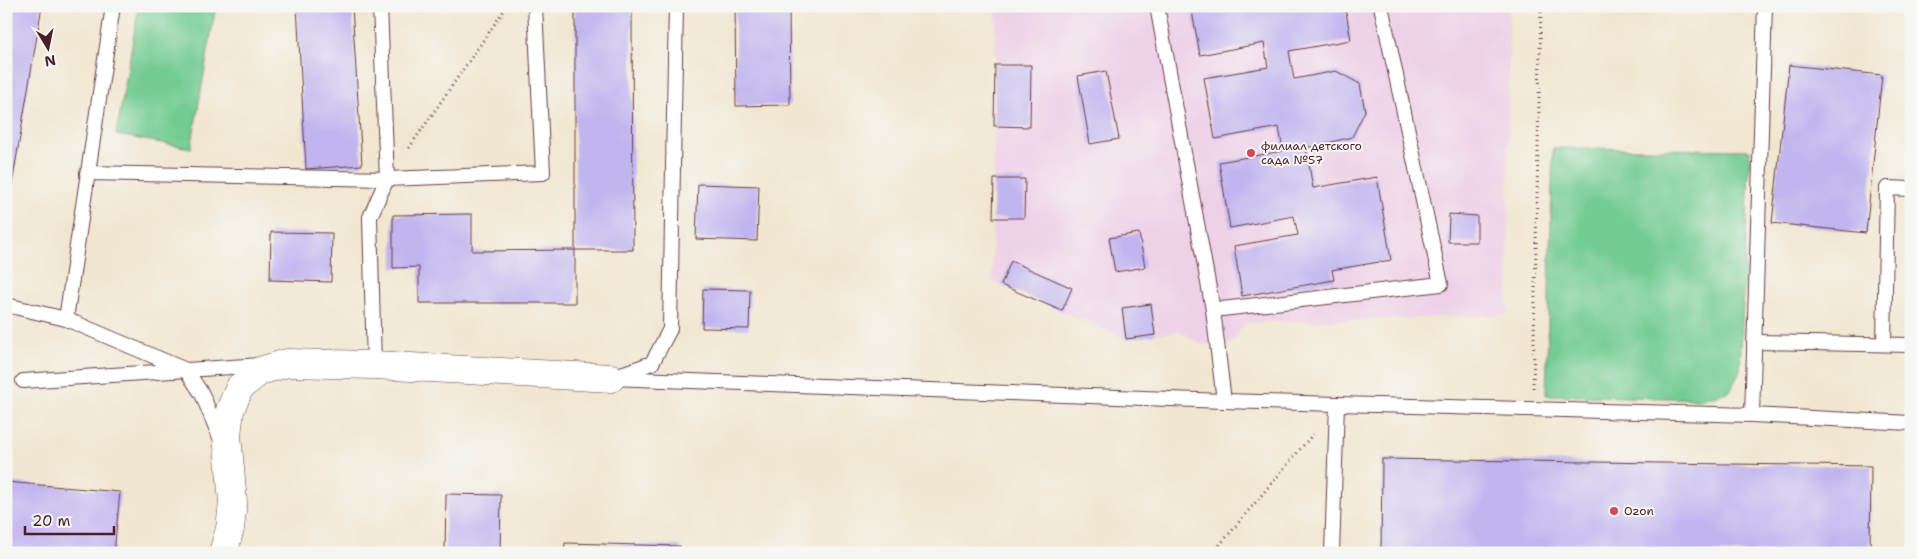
<svg xmlns="http://www.w3.org/2000/svg" width="1917" height="559" font-family="'Shantell Sans',sans-serif">
  <rect width="100%" height="100%" fill="#f6f6f2"/>
  <filter id="ink" filterUnits="userSpaceOnUse"><feTurbulence type="fractalNoise" baseFrequency=".02" numOctaves="2"/><feDisplacementMap in="SourceGraphic" scale="10" xChannelSelector="R" yChannelSelector="G"/><feConvolveMatrix kernelMatrix="1 2 1 2 8 2 1 2 1" color-interpolation-filters="sRGB"/></filter>
  <filter id="wash" filterUnits="userSpaceOnUse"><feTurbulence type="fractalNoise" baseFrequency=".0096" numOctaves="4" result="noise"/><feDisplacementMap in="SourceGraphic" scale="20" xChannelSelector="R" yChannelSelector="G"/><feGaussianBlur stdDeviation="1.12" result="paint"/><feColorMatrix in="noise" values="0 0 0 0 0 0 0 0 0 0 0 0 0 0 0 0 0 1.4 0 .05"/><feComposite in="paint" operator="in"/></filter>
  <g filter="url(#wash)">
    <rect width="100%" height="100%" fill="#f1e6d0"/>
    <polygon fill="#eed0e7" points="996,6 1509,6 1508,315 1244,323 1232,343 1202,345 1180,331 1126,339 992,281"/>
    <g fill="#73cc92" stroke="#5e765e">
      <polygon points="139,6 216,6 191,148 116,135"/>
      <polygon points="1553,148 1750,150 1740,370 1730,391 1703,399 1546,395"/>
    </g>
    <g id="blocks">
      <g fill="#c1b4ef">
        <polygon points="6,6 42,6 7,214 6,214"/>
        <polygon points="297,6 352,6 362,165 306,169"/>
        <polygon points="575,6 632,6 633,250 575,250 575,303 419,303 419,267 393,268 393,215 472,214 472,251 575,250"/>
        <polygon points="735,6 789,6 790,105 736,106"/>
        <polygon points="1191,6 1345,6 1351,40 1289,51 1294,79 1336,71 1360,84 1365,111 1352,137 1306,148 1313,188 1377,177 1391,260 1332,270 1334,280 1242,296 1234,246 1298,235 1294,216 1230,228 1219,162 1283,151 1279,127 1215,139 1204,78 1268,67 1264,43 1200,55"/>
        <polygon points="995,65 1031,65 1030,127 994,126"/>
        <polygon points="1789,65 1882,75 1866,233 1772,223"/>
        <polygon points="1106,71 1119,139 1090,144 1078,76"/>
        <polygon points="994,179 1025,179 1024,218 993,218"/>
        <polygon points="698,184 759,186 757,241 696,239"/>
        <polygon points="1449,214 1477,216 1477,242 1448,242"/>
        <polygon points="271,232 332,233 331,282 270,280"/>
        <polygon points="1139,233 1145,267 1115,272 1109,238"/>
        <polygon points="1011,261 1072,288 1062,311 1001,285"/>
        <polygon points="703,289 750,290 749,329 702,328"/>
        <polygon points="1151,304 1155,335 1126,339 1122,308"/>
        <polygon points="1382,459 1871,466 1870,553 1381,552"/>
        <polygon points="6,482 120,492 114,553 6,553"/>
        <polygon points="446,494 501,495 500,553 445,552"/>
        <polygon points="565,543 680,546 680,553 564,553"/>
      </g>
    </g>
  </g>
  <g filter="url(#ink)">
    <use href="#blocks" fill-opacity="0" stroke="#633d44" stroke-width="1"/>
    <g fill="none" stroke-linecap="round" stroke-linejoin="round">
      <defs>
        <g id="service">
          <polyline points="113,6 66,319 186,370 202,394 221,440"/>
          <polyline points="1157,6 1213,310 1441,284 1381,6"/>
          <polyline points="87,173 387,179 543,173 535,6"/>
          <polyline points="6,305 66,319"/>
          <polyline points="1754,342 1911,345"/>
          <polyline points="1884,344 1887,188 1911,189"/>
          <polyline points="374,365 370,217 387,179 380,6"/>
          <polyline points="618,375 652,363 670,329 676,6"/>
          <polyline points="611,378 1224,401 1213,310"/>
          <polyline points="23,381 261,365"/>
          <polyline points="1224,401 1752,415 1911,423"/>
          <polyline points="1752,415 1765,6"/>
          <polyline points="1332,553 1337,404"/>
        </g>
        <polyline id="minor" points="223,553 230,529 233,502 227,435 230,410 240,387 260,371 287,363 374,365 611,378"/>
      </defs>
      <use href="#service" stroke="#633d44" stroke-width="16"/>
      <use href="#minor" stroke="#633d44" stroke-width="29"/>
      <g stroke="#633d44" stroke-width="3" stroke-dasharray="1 4" stroke-linecap="butt">
        <polyline points="409,148 507,6"/>
        <polyline points="1533,388 1541,6"/>
        <polyline points="1213,553 1313,434"/>
      </g>
      <use href="#service" stroke="#fff" stroke-width="14"/>
      <use href="#minor" stroke="#fff" stroke-width="28"/>
    </g>
  </g>
  <g fill="#d1495b" stroke="#f6f6f2" stroke-width="2">
    <circle cx="1251" cy="153" r="5"/>
    <circle cx="1614" cy="511" r="5"/>
  </g>
  <g text-anchor="middle" dominant-baseline="central" stroke-width="4" stroke-linejoin="round" paint-order="stroke">
    <g font-size="12" fill="#4a1f2b" stroke="#f6f6f2" text-anchor="start">
      <text x="1261" y="146">филиал детского<tspan x="1261" dy="14">сада №57</tspan></text>
      <text x="1624" y="511">Ozon</text>
    </g>
  </g>
  <rect width="1917" height="559" fill="none" stroke="#f6f6f2" stroke-width="25"/>
  <g transform="translate(48 48) rotate(170)" stroke="#f6f6f2" stroke-width="4" paint-order="stroke">
  <path d="M0-4L9 19L0 12L-9 19Z" fill="#4a1f2b"/>
  <text y="-8" font-size="14" font-weight="bold" text-anchor="middle" fill="#4a1f2b">N</text>
  </g>
  <path d="M25 526v8h89v-8" fill="none" stroke="#4a1f2b" stroke-width="2.5"/>
  <text x="32" y="526" font-size="15" fill="#4a1f2b" stroke="#f6f6f2" stroke-width="4" paint-order="stroke">20 m</text>
</svg>
